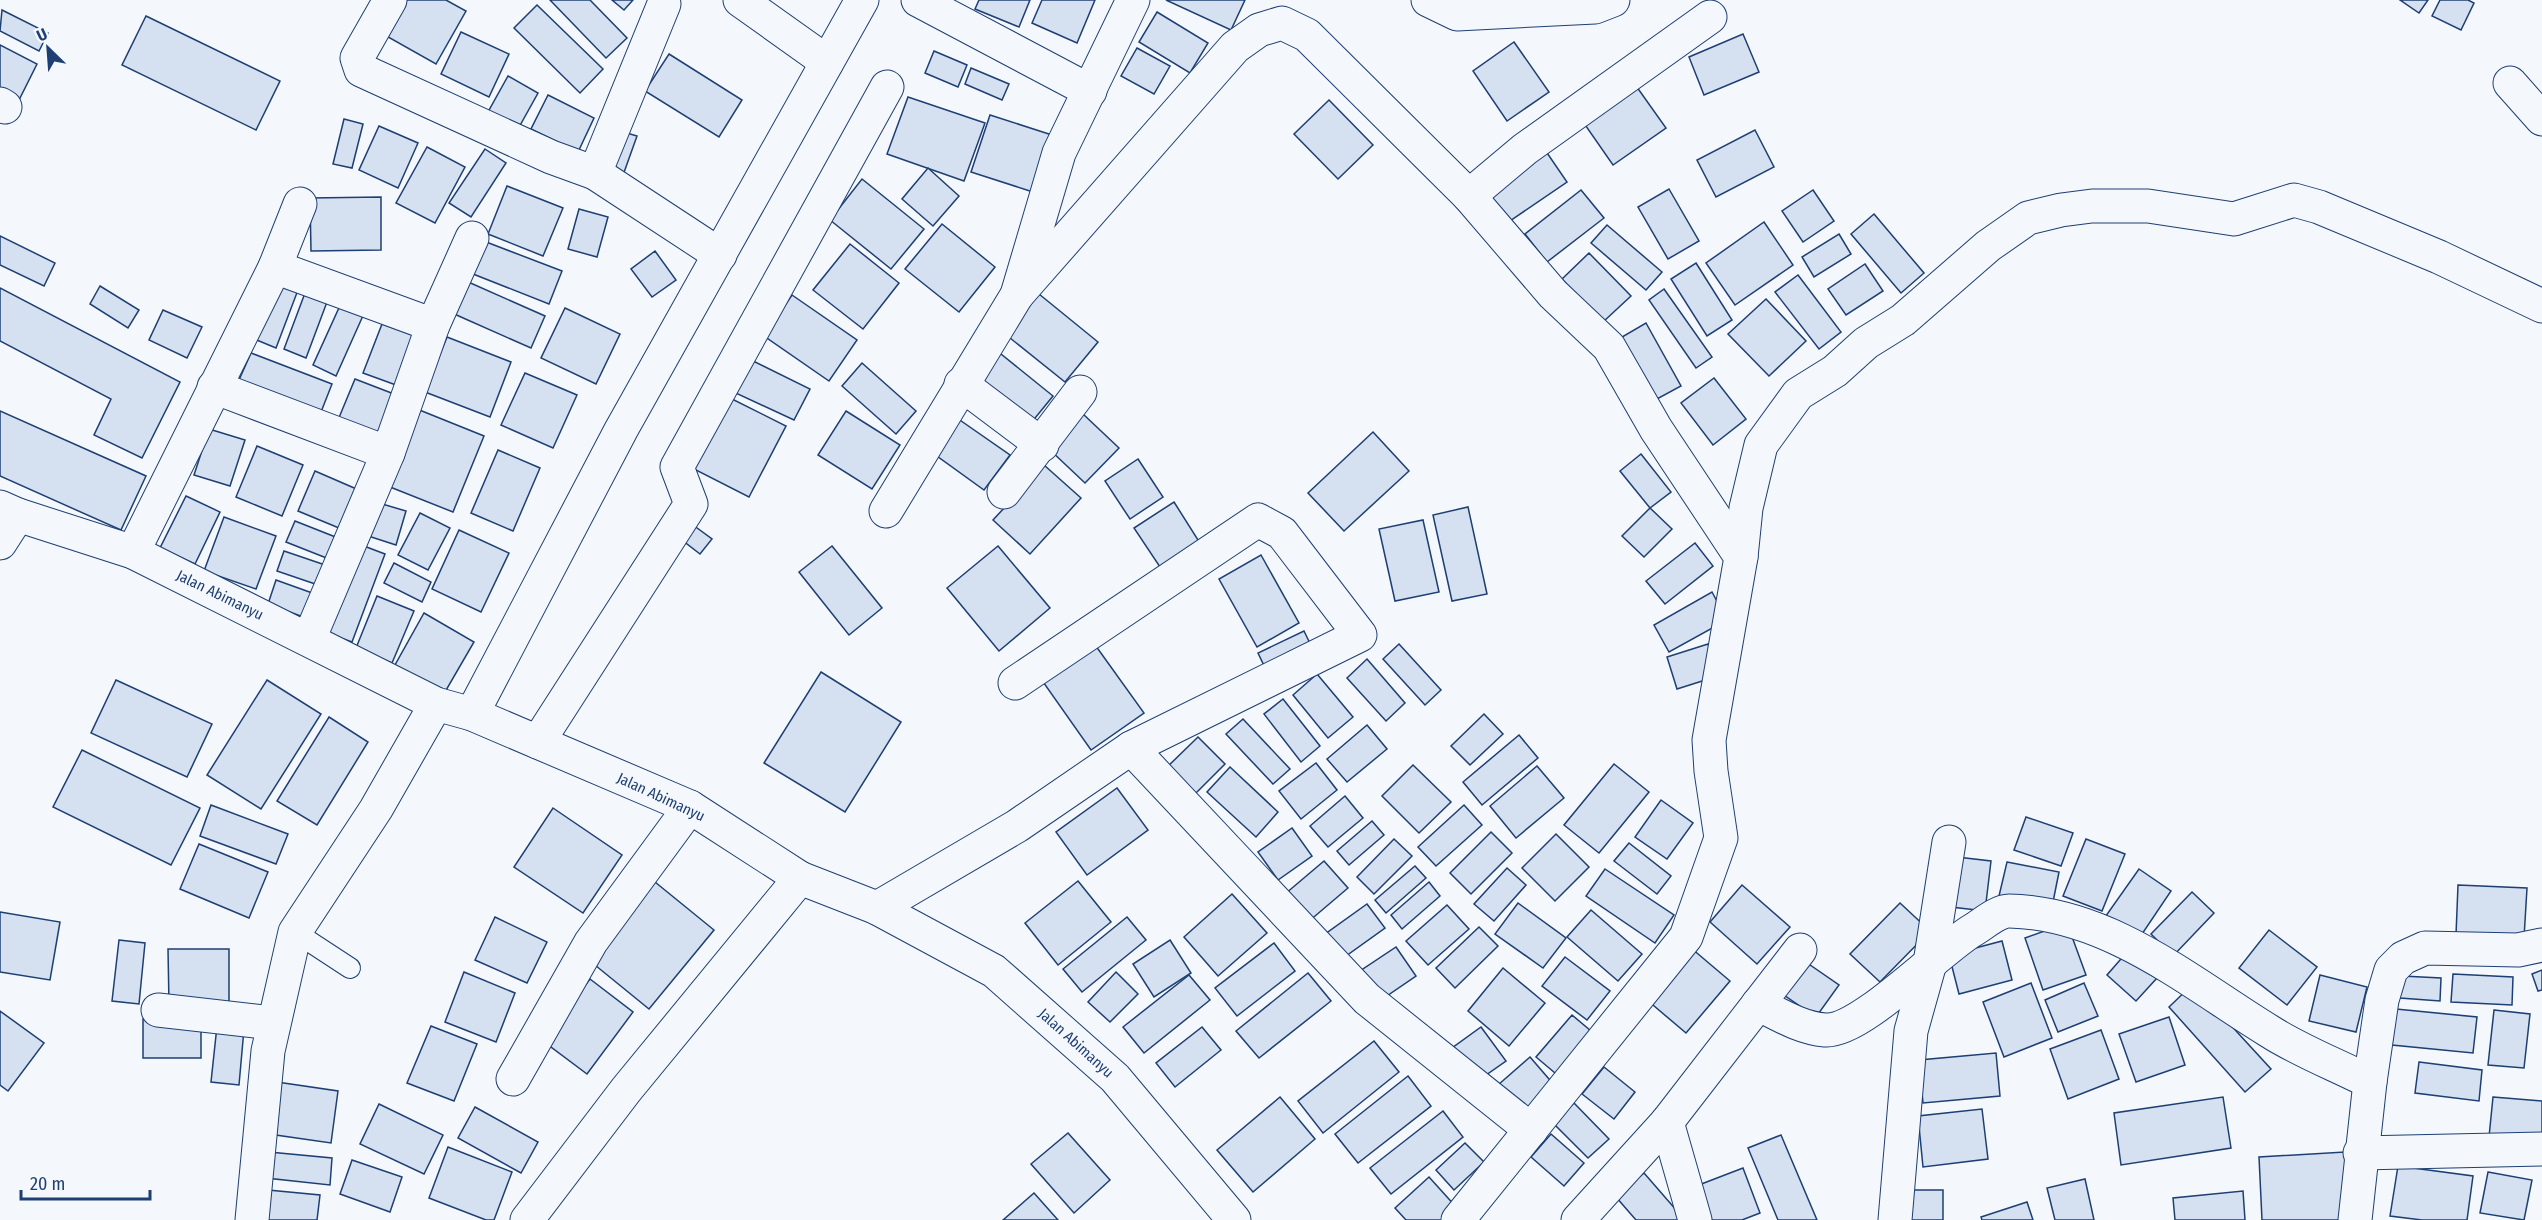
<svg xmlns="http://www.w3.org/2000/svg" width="2542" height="1220" font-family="'Fira Sans Condensed',sans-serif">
  <rect width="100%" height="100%" fill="#f4f7fb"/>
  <g fill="#d5e0f0" stroke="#1d3f73" stroke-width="1.5">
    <polygon points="400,0 446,0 466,11 436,64 381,33"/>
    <polygon points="550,0 590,0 627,38 606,58"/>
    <polygon points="612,0 633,0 624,10"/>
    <polygon points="979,0 1030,0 1019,27 975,9"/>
    <polygon points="1042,0 1095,0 1077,43 1032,23"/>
    <polygon points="1166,0 1245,0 1231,30"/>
    <polygon points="2400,0 2428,0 2419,13"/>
    <polygon points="2440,0 2468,0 2474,3 2461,30 2432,16"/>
    <polygon points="537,5 603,69 580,93 514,28"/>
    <polygon points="2,10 48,33 39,51 0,31"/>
    <polygon points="1157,12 1208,43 1190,73 1139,42"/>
    <polygon points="146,16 280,81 256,130 122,65"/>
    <polygon points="461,32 509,54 489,97 441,74"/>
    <polygon points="1743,34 1759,72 1704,95 1689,57"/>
    <polygon points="1514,42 1549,92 1507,121 1473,71"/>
    <polygon points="0,45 37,64 19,100 0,90"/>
    <polygon points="1137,48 1170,66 1154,94 1121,76"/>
    <polygon points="934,51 967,65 958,87 925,73"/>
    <polygon points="669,54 742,100 719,137 645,91"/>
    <polygon points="971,68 1009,84 1002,100 965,84"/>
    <polygon points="508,76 538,93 518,129 488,112"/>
    <polygon points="1634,83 1666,128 1613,165 1581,119"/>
    <polygon points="548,95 594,118 578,152 531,129"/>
    <polygon points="908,97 985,123 964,181 887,154"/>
    <polygon points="1329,100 1373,145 1338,179 1294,134"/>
    <polygon points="990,115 1052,135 1033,192 971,172"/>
    <polygon points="344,119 363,124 352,168 333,164"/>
    <polygon points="379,126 418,143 398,188 359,170"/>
    <polygon points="1755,130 1774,167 1716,197 1697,160"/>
    <polygon points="620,131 637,136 622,178 605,172"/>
    <polygon points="427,147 465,167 435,223 396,203"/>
    <polygon points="1543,147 1567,182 1504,225 1480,190"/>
    <polygon points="485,149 506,163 471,217 449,203"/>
    <polygon points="928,168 959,196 933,226 902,199"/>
    <polygon points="862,179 924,229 891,269 830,220"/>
    <polygon points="507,186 563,208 543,256 488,234"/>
    <polygon points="1669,189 1699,241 1668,259 1638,207"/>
    <polygon points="1581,190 1604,218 1547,262 1525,234"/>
    <polygon points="1813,190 1834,221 1803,242 1782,211"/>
    <polygon points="381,197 381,250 311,251 310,198"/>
    <polygon points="579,209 608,217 597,257 568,249"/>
    <polygon points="1874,214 1924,273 1901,293 1851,234"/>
    <polygon points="1764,222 1793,265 1735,305 1706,263"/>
    <polygon points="942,224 995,267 959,312 905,269"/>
    <polygon points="1607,225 1662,272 1646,290 1591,243"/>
    <polygon points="1839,234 1851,254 1814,277 1802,257"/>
    <polygon points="0,236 55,263 44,286 0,265"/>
    <polygon points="481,240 562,271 549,304 468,272"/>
    <polygon points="850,244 899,283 863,329 813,290"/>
    <polygon points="655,251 676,280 652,297 631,269"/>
    <polygon points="1589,253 1631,296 1603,322 1562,279"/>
    <polygon points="1696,263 1732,320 1707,336 1671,279"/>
    <polygon points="1865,264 1883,291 1846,315 1828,289"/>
    <polygon points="1798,275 1841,332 1819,349 1775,292"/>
    <polygon points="274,280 298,290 276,348 252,338"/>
    <polygon points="466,281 545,316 531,348 452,313"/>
    <polygon points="100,286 139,310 128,328 90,304"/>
    <polygon points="0,288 180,382 142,458 94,435 111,399 0,341"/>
    <polygon points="1664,289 1712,357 1696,368 1649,300"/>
    <polygon points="305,293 327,302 306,358 284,349"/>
    <polygon points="1039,294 1098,342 1065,382 1005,334"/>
    <polygon points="792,295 857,340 829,381 764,336"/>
    <polygon points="343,299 366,309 336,376 313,365"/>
    <polygon points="1766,299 1806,341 1769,376 1728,334"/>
    <polygon points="565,308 620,334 596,384 541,358"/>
    <polygon points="163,310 202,327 187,358 149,340"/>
    <polygon points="1646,323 1681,386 1657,399 1622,337"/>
    <polygon points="382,324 415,336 396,385 363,373"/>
    <polygon points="447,337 511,362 490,417 425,392"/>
    <polygon points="996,350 1053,396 1031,423 973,378"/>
    <polygon points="251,353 332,384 321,412 239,380"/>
    <polygon points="743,356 810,389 794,420 727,389"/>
    <polygon points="862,363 916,411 896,434 842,386"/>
    <polygon points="525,373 577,395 553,448 501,425"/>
    <polygon points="1714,378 1746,419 1713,445 1681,403"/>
    <polygon points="355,379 394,394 378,436 338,420"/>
    <polygon points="724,395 786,426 749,497 688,466"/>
    <polygon points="412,407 484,436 453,512 380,483"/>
    <polygon points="0,411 146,476 121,530 0,476"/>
    <polygon points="846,411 900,445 872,489 818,455"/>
    <polygon points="1083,414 1119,448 1085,483 1049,449"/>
    <polygon points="954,416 1010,455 984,490 930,451"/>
    <polygon points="209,429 245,440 230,486 194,475"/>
    <polygon points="1373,432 1409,471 1344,531 1308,493"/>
    <polygon points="257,446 303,465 282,516 236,497"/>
    <polygon points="498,450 540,468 513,531 471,513"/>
    <polygon points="1641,454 1671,492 1650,508 1620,471"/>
    <polygon points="1138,459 1163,497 1130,519 1105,481"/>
    <polygon points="1044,465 1081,498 1030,554 993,520"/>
    <polygon points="315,471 368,494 351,533 298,511"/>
    <polygon points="186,496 220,512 195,564 160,548"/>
    <polygon points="372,501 406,511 396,545 362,534"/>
    <polygon points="1174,502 1205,551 1166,576 1134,528"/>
    <polygon points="1468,507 1487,594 1452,601 1433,515"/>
    <polygon points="1650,508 1672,529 1644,557 1622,536"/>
    <polygon points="420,513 450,528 428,570 398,555"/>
    <polygon points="224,517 276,536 256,589 204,571"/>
    <polygon points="1423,520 1439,592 1395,601 1379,529"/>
    <polygon points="295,521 338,538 329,559 286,542"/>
    <polygon points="693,525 712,539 700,554 682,540"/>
    <polygon points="459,530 509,553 481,612 432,589"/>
    <polygon points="356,543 385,554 352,642 324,632"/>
    <polygon points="1695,543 1713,566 1665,604 1646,581"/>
    <polygon points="832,546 882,608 849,635 799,572"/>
    <polygon points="998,546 1050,608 999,651 947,588"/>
    <polygon points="284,551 334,568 327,588 277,571"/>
    <polygon points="1261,555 1299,623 1257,647 1219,579"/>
    <polygon points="394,563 431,582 422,602 384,583"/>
    <polygon points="276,580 315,594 306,618 268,604"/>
    <polygon points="1712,592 1727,620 1669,652 1654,625"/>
    <polygon points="377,596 414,611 392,663 356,648"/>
    <polygon points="424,613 474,642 445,692 395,665"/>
    <polygon points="1304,631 1316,656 1270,678 1258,653"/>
    <polygon points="1093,642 1144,713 1091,750 1041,679"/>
    <polygon points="1399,644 1441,690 1425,705 1383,659"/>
    <polygon points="1708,644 1718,676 1677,689 1667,657"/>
    <polygon points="1367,659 1405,703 1386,721 1347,678"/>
    <polygon points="821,672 901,722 845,812 764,763"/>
    <polygon points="1317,674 1353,717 1328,738 1293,695"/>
    <polygon points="116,680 212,724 187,777 91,733"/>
    <polygon points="267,680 321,714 261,809 207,775"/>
    <polygon points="1283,699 1320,746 1301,762 1264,714"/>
    <polygon points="1484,714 1503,734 1470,765 1451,746"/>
    <polygon points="329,717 368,742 317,825 277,801"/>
    <polygon points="1243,719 1290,769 1273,784 1226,734"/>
    <polygon points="1367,725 1387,749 1347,782 1327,759"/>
    <polygon points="1519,735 1538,758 1482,805 1463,782"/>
    <polygon points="1198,737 1225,764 1190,799 1163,771"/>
    <polygon points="82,750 200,808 171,865 53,807"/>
    <polygon points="1316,763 1337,790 1301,819 1279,791"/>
    <polygon points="1614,764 1649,792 1599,853 1564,825"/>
    <polygon points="1413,765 1451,802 1419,833 1382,796"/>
    <polygon points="1537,766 1564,798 1516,838 1490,806"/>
    <polygon points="1230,767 1278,812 1256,837 1207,792"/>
    <polygon points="1117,788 1148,830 1087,875 1056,832"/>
    <polygon points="1345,796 1363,818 1328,847 1310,826"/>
    <polygon points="1661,800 1693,823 1667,859 1635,837"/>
    <polygon points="211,805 288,834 276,864 200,836"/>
    <polygon points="1464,805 1482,825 1436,866 1418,847"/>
    <polygon points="553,808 622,855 583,913 514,867"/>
    <polygon points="2026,817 2073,833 2061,866 2014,850"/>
    <polygon points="1372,821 1384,835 1349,865 1337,851"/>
    <polygon points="1292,828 1312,856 1278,880 1258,852"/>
    <polygon points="1491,832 1512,853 1471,894 1450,873"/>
    <polygon points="1556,834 1589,867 1555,901 1522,868"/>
    <polygon points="1394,839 1412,856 1374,894 1357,877"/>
    <polygon points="2086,839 2125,854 2102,911 2063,896"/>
    <polygon points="1629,843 1671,876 1657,894 1614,861"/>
    <polygon points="199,844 268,872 249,918 180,889"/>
    <polygon points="1957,857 1991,861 1985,911 1951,907"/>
    <polygon points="1324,861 1348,888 1308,922 1285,894"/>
    <polygon points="2007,862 2059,872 2052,907 1999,896"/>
    <polygon points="1415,866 1426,878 1386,913 1375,900"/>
    <polygon points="1507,868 1526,885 1494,921 1474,904"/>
    <polygon points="1605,869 1674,915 1655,943 1586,896"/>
    <polygon points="2139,869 2171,891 2136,943 2103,920"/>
    <polygon points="1078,881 1111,922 1058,965 1025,923"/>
    <polygon points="655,882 714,930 649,1009 590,961"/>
    <polygon points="1429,882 1440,896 1402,929 1391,915"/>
    <polygon points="1742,885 1790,927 1757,964 1710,922"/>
    <polygon points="2458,885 2527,888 2524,938 2456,935"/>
    <polygon points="2192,892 2214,913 2173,956 2151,934"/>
    <polygon points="1232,894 1267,933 1218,976 1184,937"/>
    <polygon points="1518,903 1566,938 1543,968 1495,934"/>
    <polygon points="1900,903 1930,931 1880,982 1850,954"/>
    <polygon points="1367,904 1385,928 1339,961 1321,937"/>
    <polygon points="1447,905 1469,929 1428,965 1406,941"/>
    <polygon points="1591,910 1642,954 1618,981 1567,937"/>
    <polygon points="0,912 60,922 50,980 0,972"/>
    <polygon points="495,917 547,942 527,983 475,960"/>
    <polygon points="1127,917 1146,940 1082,992 1063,969"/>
    <polygon points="2067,923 2086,975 2043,990 2025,938"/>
    <polygon points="1479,927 1498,946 1455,988 1436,968"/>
    <polygon points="2269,930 2317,967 2287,1005 2239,968"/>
    <polygon points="119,940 145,943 139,1004 112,1001"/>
    <polygon points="1170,940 1191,973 1154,997 1133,964"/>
    <polygon points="2002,941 2012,980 1959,994 1949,955"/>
    <polygon points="1274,943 1295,971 1237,1016 1215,988"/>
    <polygon points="1396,947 1416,976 1378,1002 1357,973"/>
    <polygon points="1691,948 1730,981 1686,1033 1647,1000"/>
    <polygon points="168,949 229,949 229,1004 169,1004"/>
    <polygon points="2127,952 2157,978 2136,1001 2107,975"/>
    <polygon points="1565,957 1610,991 1587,1020 1542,986"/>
    <polygon points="1800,958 1839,985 1816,1017 1778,991"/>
    <polygon points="1503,968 1545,1003 1509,1046 1468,1011"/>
    <polygon points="2542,970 2542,990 2538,991 2532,974"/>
    <polygon points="464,972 515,993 496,1042 445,1022"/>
    <polygon points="1116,972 1138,994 1110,1022 1088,1002"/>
    <polygon points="1308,973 1331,1001 1259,1058 1236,1031"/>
    <polygon points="2453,974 2513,977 2512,1005 2451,1002"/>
    <polygon points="1189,975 1210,1000 1144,1053 1123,1027"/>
    <polygon points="2320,975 2367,987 2356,1032 2309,1021"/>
    <polygon points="2402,976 2441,978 2440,1001 2400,998"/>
    <polygon points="590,979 633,1012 587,1074 543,1041"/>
    <polygon points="2031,983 2052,1038 2004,1057 1983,1002"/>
    <polygon points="2084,983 2098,1016 2058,1032 2045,1000"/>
    <polygon points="2193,984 2271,1069 2245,1092 2169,1007"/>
    <polygon points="2396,1009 2477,1017 2473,1053 2392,1045"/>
    <polygon points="2494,1010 2530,1014 2524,1068 2488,1065"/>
    <polygon points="0,1011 44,1043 8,1091 0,1085"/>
    <polygon points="1572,1015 1597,1036 1561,1078 1536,1057"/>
    <polygon points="2169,1017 2185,1065 2136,1082 2119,1034"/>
    <polygon points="143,1019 201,1020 201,1058 143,1058"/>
    <polygon points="217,1026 244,1029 239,1085 211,1082"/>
    <polygon points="431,1026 477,1044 454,1101 407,1083"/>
    <polygon points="1202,1027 1221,1050 1175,1087 1156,1063"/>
    <polygon points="1481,1027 1506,1061 1476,1082 1452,1048"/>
    <polygon points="2101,1030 2119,1079 2068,1099 2050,1049"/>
    <polygon points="1374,1041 1399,1072 1323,1133 1298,1101"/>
    <polygon points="1996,1053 2000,1096 1923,1103 1919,1060"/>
    <polygon points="1530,1057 1555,1086 1523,1114 1498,1085"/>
    <polygon points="2419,1062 2482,1070 2479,1101 2415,1093"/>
    <polygon points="1604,1067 1635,1092 1614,1119 1582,1094"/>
    <polygon points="1408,1076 1431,1106 1358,1163 1335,1134"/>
    <polygon points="270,1081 338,1091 331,1143 262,1133"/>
    <polygon points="1280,1097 1315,1139 1253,1192 1217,1150"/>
    <polygon points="2223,1097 2231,1148 2121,1165 2114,1113"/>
    <polygon points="2493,1097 2542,1101 2542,1141 2489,1137"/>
    <polygon points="1574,1103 1609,1139 1588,1158 1553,1123"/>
    <polygon points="379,1104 443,1135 424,1174 360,1144"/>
    <polygon points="475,1107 538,1142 521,1173 458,1138"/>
    <polygon points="1982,1109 1988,1159 1923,1167 1918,1116"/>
    <polygon points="1443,1111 1463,1137 1391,1194 1370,1168"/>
    <polygon points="1068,1133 1110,1180 1074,1213 1031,1164"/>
    <polygon points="1551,1134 1584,1163 1564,1186 1531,1157"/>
    <polygon points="1781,1135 1817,1220 1778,1220 1748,1148"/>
    <polygon points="1465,1143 1484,1162 1454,1190 1436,1170"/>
    <polygon points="448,1147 512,1172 494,1220 486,1220 429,1198"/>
    <polygon points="269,1152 332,1158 330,1185 266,1178"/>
    <polygon points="2345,1152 2348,1220 2262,1220 2259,1157"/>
    <polygon points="352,1160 402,1177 390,1212 340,1194"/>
    <polygon points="2398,1166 2473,1176 2467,1220 2422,1220 2390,1216"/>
    <polygon points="1743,1168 1760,1213 1742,1220 1704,1220 1691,1188"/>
    <polygon points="2488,1172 2532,1180 2524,1220 2480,1213"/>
    <polygon points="1644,1173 1684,1219 1682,1220 1636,1220 1616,1197"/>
    <polygon points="1429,1177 1457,1208 1445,1220 1406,1220 1395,1208"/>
    <polygon points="2085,1179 2094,1220 2055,1220 2047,1188"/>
    <polygon points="268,1190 320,1195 317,1220 265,1220"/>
    <polygon points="1912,1190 1943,1190 1943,1220 1911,1220"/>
    <polygon points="2243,1191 2245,1220 2175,1220 2173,1198"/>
    <polygon points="1034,1193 1058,1220 1003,1220"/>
    <polygon points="2027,1202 2033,1220 1982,1220 1981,1217"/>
  </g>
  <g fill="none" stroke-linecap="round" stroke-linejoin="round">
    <defs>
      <polyline id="service" points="295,932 350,968"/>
      <g id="minor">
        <polyline points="390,0 357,58 361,70 551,157 595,173 720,255"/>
        <polyline points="740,0 827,62"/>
        <polyline points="918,0 1090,91"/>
        <polyline points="1428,0 1457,14 1595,7 1613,0"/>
        <polyline points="2510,83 2542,119"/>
        <polyline points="0,104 5,107"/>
        <polyline points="595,173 664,4"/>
        <polyline points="275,267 433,325"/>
        <polyline points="1017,295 1235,47 1259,30 1282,23 1307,35 1469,196 1525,149 1710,17"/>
        <polyline points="961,384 1042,445"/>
        <polyline points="214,387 388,453 433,325 472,238"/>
        <polyline points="1004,492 1080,392"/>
        <polyline points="0,507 18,515 133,552 436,704 472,714 690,807 800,878 877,908 994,971 1115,1078 1234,1220"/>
        <polyline points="886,511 1017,295 1059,153 1133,0"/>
        <polyline points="0,543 18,515"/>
        <polyline points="133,552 275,267 300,204"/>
        <polyline points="1741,557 1746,508 1761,445 1798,394 1835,371 1866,343 1903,320 1988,246 2028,218 2061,210 2092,206 2148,206 2234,219 2294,200 2319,207 2439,257 2542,306"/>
        <polyline points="309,639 388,453"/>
        <polyline points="472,714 621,430 862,0"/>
        <polyline points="538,742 691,504 677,467 887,87"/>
        <polyline points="1131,748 1367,999 1531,1130"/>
        <polyline points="877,908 1017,826 1131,748 1360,635 1282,533 1258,520 1015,683"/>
        <path d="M1758 1004C1780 1015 1801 1028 1825 1030 1860 1033 1939 950 1973 930 1983 924 1998 911 2009 911 2108 913 2188 981 2269 1031 2300 1051 2337 1065 2370 1082"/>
        <polyline points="158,1010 272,1023"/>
        <polyline points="513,1079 591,942 690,807"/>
        <polyline points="1667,1122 1695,1220"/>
        <polyline points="2360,1153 2542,1149"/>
        <polyline points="252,1220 268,1051 295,932 376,809 436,704"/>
        <polyline points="527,1220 626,1090 800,878"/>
        <polyline points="1458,1220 1686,937 1721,838 1711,771 1709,740 1741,557 1656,429 1609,347 1553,294 1469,196"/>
        <polyline points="1578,1220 1667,1122 1800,950"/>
        <polyline points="1895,1220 1911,1031 1930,963 1949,842"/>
        <polyline points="2355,1220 2370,1082 2382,1000 2391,970 2403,958 2425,948 2518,950 2542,945"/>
      </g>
    </defs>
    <use href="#service" stroke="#1d3f73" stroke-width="22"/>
    <use href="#minor" stroke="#1d3f73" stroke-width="35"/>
    <use href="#service" stroke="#f4f7fb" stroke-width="20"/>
    <use href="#minor" stroke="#f4f7fb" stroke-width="33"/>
  </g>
  <g text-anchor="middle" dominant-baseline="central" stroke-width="4.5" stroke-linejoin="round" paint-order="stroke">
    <g font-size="15" fill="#1d3f73" stroke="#f4f7fb">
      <text transform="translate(220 595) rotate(26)">Jalan Abimanyu</text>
      <text transform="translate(661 797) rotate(25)">Jalan Abimanyu</text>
      <text transform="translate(1076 1043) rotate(42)">Jalan Abimanyu</text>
    </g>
  </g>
  <g transform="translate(48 48) rotate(335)" stroke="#f4f7fb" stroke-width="4.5" paint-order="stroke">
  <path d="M0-4.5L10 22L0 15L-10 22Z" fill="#1d3f73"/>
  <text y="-9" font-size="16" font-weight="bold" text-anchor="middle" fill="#1d3f73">U</text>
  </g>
  <path d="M21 1190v9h129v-9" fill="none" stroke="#1d3f73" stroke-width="3"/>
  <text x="30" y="1190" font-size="18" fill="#1d3f73" stroke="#f4f7fb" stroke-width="4.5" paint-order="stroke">20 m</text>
</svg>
